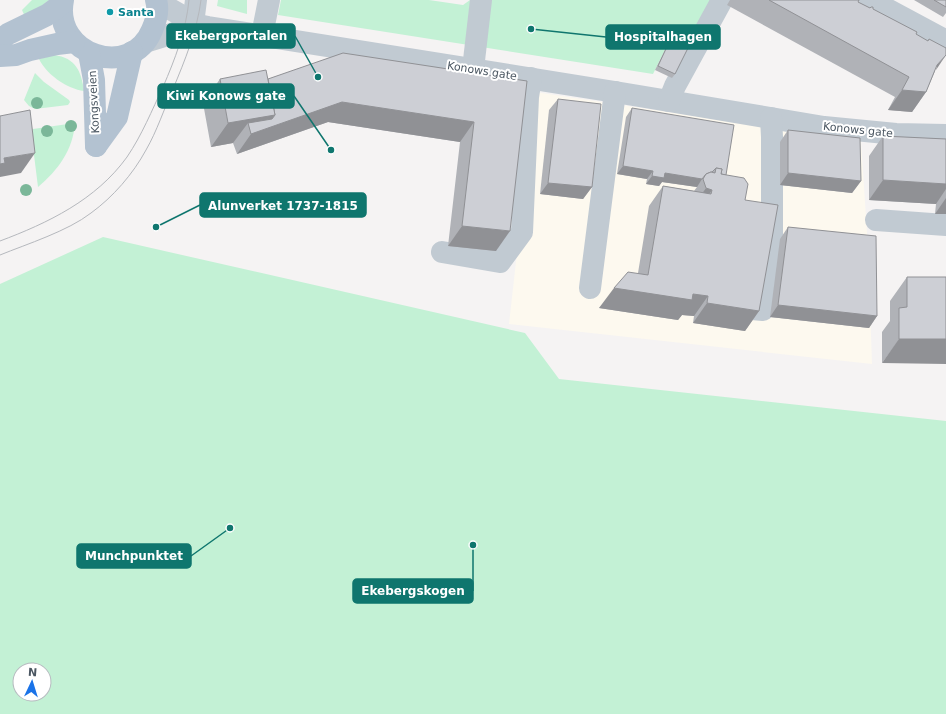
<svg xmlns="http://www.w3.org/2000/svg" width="946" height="714" font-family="'DejaVu Sans',sans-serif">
  <rect width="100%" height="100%" fill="#f5f3f3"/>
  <polygon fill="#fdf9ef" points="535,92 861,141 868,248 872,364 509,324"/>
  <g fill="#c3f1d5" fill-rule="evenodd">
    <polygon points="32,0 49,0 26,19 22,10"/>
    <polygon points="218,0 247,0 247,14 217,6"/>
    <polygon points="281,0 429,0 463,5 470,0 712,0 686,50 669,42 653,74 278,15"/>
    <path d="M54 55C76 58 81 71 84 91 67 89 46 74 39 59Z"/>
    <polygon points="35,73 44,82 69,100 70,102 68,105 35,109 29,106 24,100"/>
    <path d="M75 123C73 150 58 170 38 187L31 131 33 129Z"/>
    <path d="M103 237 525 333 559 379 946 421V714H0V284ZM20 670H44V694H20Z"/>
  </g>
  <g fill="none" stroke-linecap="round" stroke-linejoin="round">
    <g stroke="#c1cad2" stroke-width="22">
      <polyline points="160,0 170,9 186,18 193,24 208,27 615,92 824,127 896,134 946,135"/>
      <polyline points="870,0 943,39"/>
      <polyline points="193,24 196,0"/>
      <polyline points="262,35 269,0"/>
      <polyline points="145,42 184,30 193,24"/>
      <polyline points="473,69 481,0"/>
      <polyline points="669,101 675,86 722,0"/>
      <polyline points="876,220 946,225"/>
      <polyline points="442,252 500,262 522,232 528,97 531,78"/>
      <polyline points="590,288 615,92"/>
      <polyline points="730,307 763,310 772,234 772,137 771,118"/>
    </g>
    <g stroke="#b3c2d1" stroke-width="22">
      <path d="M63 0C52 55 131 81 152 30 156 21 159 10 156 0"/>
      <polyline points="0,40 8,34 47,15 62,4"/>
      <polyline points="89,53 94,80 96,146"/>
      <polyline points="0,56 16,55 30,50 57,44 74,42"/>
      <polyline points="96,146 117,117 132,52"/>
    </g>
    <g stroke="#b5b8bd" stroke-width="1">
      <path d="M0 241C48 223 96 200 127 157 142 135 152 110 163 87 175 59 186 31 189 0"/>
      <path d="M0 255C27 244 68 231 91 213 113 197 133 174 146 150 157 131 164 109 173 89 185 60 197 31 201 0"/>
    </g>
  </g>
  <g fill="#7bb799">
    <circle cx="37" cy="103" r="6"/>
    <circle cx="71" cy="126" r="6"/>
    <circle cx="47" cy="131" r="6"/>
    <circle cx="26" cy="190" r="6"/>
  </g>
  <g fill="#b0b2b7">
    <polygon points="730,0 859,0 858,2 870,8 873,9 916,34 935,71 926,92 912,112 888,110 895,97 727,5"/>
    <polygon points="914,0 946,0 946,13 943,17"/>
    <polygon points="671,38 675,74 672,78 655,70"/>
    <polygon points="220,79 527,81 496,251 448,246 460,142 328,122 237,154 233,143 211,147 203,103"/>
    <polygon points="558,99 592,187 583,199 540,194 549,110"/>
    <polygon points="632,108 726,175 745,200 759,311 745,331 693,323 694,316 682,315 678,320 599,308 638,273 649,206 663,186 694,191 697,187 662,182 659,186 646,184 647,179 617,174 626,117"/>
    <polygon points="788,130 861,181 852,193 780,185 780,142"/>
    <polygon points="883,136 946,139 946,214 935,214 936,204 869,200 869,156"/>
    <polygon points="788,227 877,316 869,328 770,317 780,239"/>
    <polygon points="907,277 946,277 882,363 882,332 890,321 890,301"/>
  </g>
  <g fill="#909195">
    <polygon points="946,55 936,70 937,65"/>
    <polygon points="902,90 926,92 912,112 888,110"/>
    <polygon points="342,102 474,122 460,142 328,122 237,154 251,134 248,123 233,143 211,147 228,123"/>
    <polygon points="35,153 21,173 0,177 0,164 4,158"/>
    <polygon points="623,166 653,171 647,179 617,174"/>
    <polygon points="665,173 702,179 697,187 662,182 659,186 646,184 652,176"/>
    <polygon points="788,173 861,181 852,193 780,185"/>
    <polygon points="883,180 946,184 946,189 936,204 869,200"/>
    <polygon points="548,183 592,187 583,199 540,194"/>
    <polygon points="706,188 712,190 698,210 692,208"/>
    <polygon points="946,198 946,214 935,214"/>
    <polygon points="462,226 510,231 496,251 448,246"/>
    <polygon points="614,288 693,294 708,296 694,316 682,315 678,320 599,308"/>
    <polygon points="707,303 759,311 745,331 693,323"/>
    <polygon points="778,305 877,316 869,328 770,317"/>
    <polygon points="899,339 946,339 946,364 882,363"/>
  </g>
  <g fill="#cdcfd5" stroke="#909195">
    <polygon points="769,0 859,0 858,2 870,8 871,7 873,7 873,9 917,32 916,34 928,41 929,39 946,48 946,55 937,65 926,92 902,90 909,77"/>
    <polygon points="934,0 946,0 946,7"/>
    <polygon points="671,38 689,46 675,74 658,66"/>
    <polygon points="343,53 527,81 510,231 462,226 474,122 342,102 251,134 248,123 272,119 275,115 268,79"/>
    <polygon points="266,70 275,115 228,123 220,79"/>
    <polygon points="558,99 601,104 592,187 548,183"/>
    <polygon points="632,108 734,125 726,175 721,174 722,169 716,168 712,172 711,172 706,174 702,179 665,173 664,178 652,176 653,171 623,166"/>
    <polygon points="30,110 35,153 4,158 5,163 0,164 0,116"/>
    <polygon points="788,130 860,138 861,181 788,173"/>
    <polygon points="883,136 946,139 946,184 883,180"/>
    <polygon points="716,168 722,169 721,174 744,178 748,184 745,200 778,205 759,311 707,303 708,296 693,294 692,300 614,288 628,272 648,275 663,186 711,194 712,190 706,188 703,179 706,174 711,172 715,173"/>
    <polygon points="788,227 876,236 877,316 778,305"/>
    <polygon points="907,277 946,277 946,339 899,339 899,308 907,307"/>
  </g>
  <circle fill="#0f9aa8" stroke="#fff" stroke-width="1.5" cx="110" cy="12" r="4"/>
  <g text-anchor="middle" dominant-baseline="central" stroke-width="4" stroke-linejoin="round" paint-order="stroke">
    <g font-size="11" font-weight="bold" fill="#0d838f" stroke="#fff" text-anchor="start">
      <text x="118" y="12">Santa</text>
    </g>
    <g font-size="11" fill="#4a5661" stroke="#fff">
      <text transform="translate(482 71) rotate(9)">Konows gate</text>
      <text transform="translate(94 102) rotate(-93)">Kongsveien</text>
      <text transform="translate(858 130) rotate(6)">Konows gate</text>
    </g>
  </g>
  <path fill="none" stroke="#0f766e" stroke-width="1.5" d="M318 77L295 36M531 29L606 37M331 150L294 96M156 227L200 205M230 528L191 556M473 545L473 591"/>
  <g fill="#0f766e" stroke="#fff" stroke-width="1.5">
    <circle cx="318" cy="77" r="4"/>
    <circle cx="531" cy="29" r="4"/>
    <circle cx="331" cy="150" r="4"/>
    <circle cx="156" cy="227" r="4"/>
    <circle cx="230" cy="528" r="4"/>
    <circle cx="473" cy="545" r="4"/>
  </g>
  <g fill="#0f766e" stroke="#0f766e" stroke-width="1.5">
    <rect x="167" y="24" width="128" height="24" rx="4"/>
    <rect x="606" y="25" width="114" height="24" rx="4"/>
    <rect x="158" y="84" width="136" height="24" rx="4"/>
    <rect x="200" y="193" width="166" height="24" rx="4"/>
    <rect x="77" y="544" width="114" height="24" rx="4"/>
    <rect x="353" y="579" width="120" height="24" rx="4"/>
  </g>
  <g font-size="12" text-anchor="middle" font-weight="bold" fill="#fff">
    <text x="231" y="40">Ekebergportalen</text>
    <text x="663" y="41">Hospitalhagen</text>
    <text x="226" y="100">Kiwi Konows gate</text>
    <text x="283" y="210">Alunverket 1737-1815</text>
    <text x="134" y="560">Munchpunktet</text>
    <text x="413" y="595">Ekebergskogen</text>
  </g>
  <g transform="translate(32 682) rotate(4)"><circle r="19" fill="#ffffff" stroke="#b7bbc0"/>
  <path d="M0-3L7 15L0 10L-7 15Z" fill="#1a73e8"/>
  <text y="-6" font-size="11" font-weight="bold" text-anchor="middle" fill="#4a5661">N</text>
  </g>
</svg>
